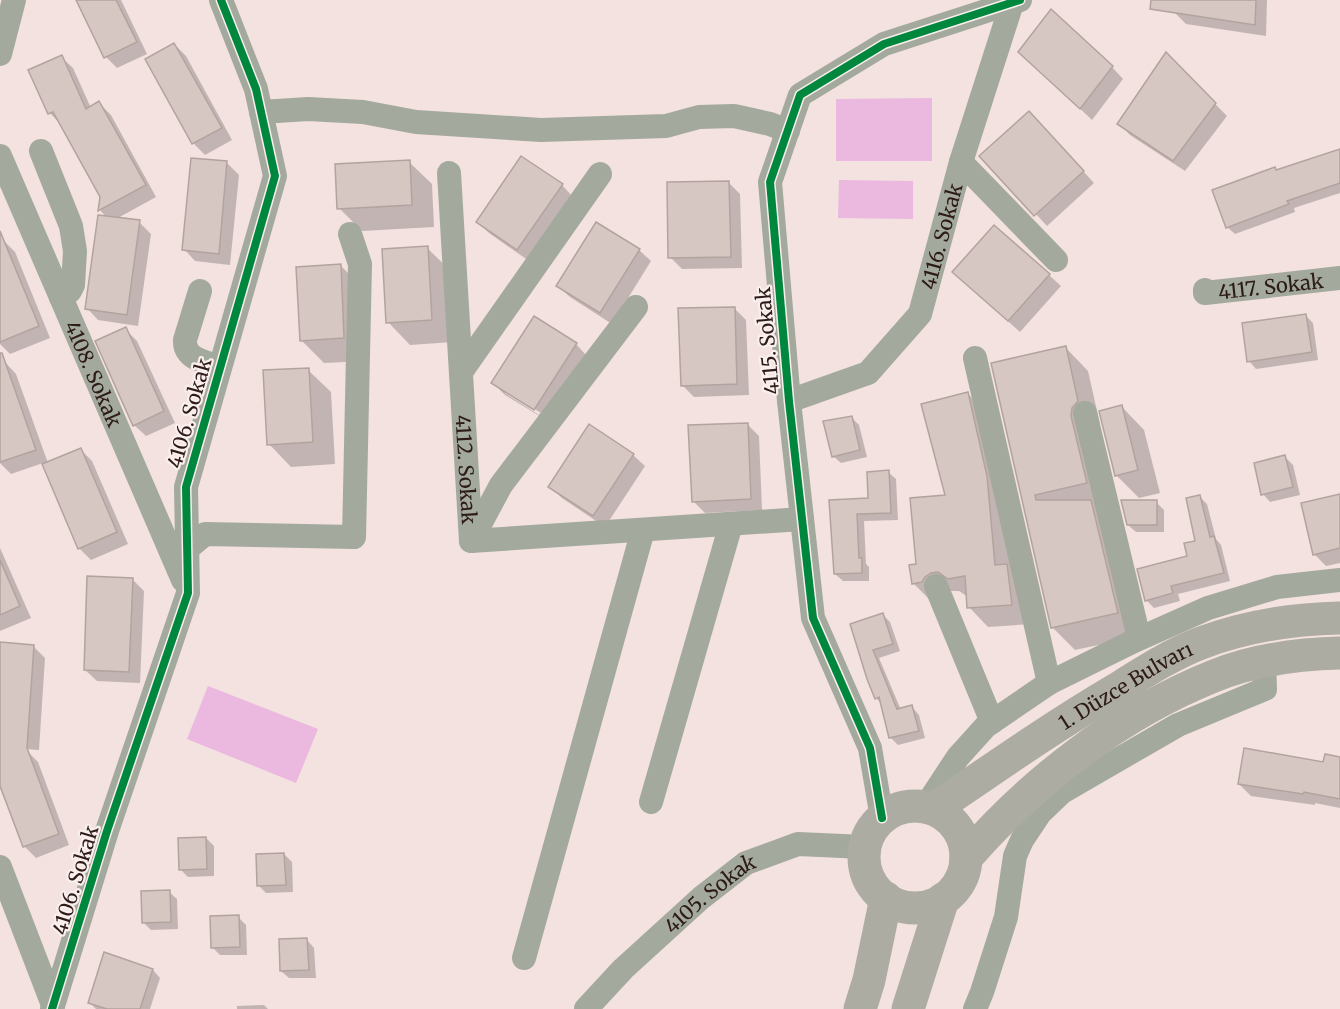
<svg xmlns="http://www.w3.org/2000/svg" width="1340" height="1009" font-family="Merriweather,serif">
  <rect width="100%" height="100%" fill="#f3e2df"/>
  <g fill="#ebb8e0">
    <polygon points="932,98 932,161 836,161 836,99"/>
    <polygon points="839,180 913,181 913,219 838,218"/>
    <polygon points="208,686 318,729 296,783 187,739"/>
  </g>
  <g fill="#0003" fill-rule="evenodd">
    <polygon points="78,0 121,0 147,54 117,68 106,57"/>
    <polygon points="1175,0 1267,0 1266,36 1186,24 1174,12"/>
    <polygon points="174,44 186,56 232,140 205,155 193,143"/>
    <polygon points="1166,54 1227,116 1185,171 1130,135 1119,123"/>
    <polygon points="61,57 73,68 91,108 99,103 111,115 156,197 116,219 139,222 151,234 138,326 98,320 87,308 107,218 100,210 102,197 61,125 50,113"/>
    <polygon points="1032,63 1112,67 1123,79 1092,120"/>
    <polygon points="1041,125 1094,183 1047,226 982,156"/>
    <polygon points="1340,150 1340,193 1294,208 1295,212 1235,234 1227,227 1277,171"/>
    <polygon points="409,162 432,184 434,227 362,231 339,208"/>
    <polygon points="227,163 239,175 230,265 195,261 184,249"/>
    <polygon points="728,182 740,194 742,268 682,269 670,257"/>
    <polygon points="562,185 573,197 529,261 489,233 478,222"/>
    <polygon points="3,240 15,252 50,338 10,354 0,344 0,242"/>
    <polygon points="427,248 450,270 453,342 410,345 388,322"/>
    <polygon points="639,250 651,261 612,324 570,297 558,286"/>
    <polygon points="341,266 363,288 366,361 324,363 301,340"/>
    <polygon points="1049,275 1061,286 1020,332 966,284"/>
    <polygon points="734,308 746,320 749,395 694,397 682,385"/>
    <polygon points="1305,315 1313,323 1318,360 1256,369 1249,361"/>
    <polygon points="125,329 137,341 175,423 146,436 134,425"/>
    <path d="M576 344 587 356 546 420 505 395 493 383ZM505 390 541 413 539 415 505 393Z"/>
    <polygon points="1066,348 1088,371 1100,424 1094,431 1140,636 1075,650 1052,627 992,364"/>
    <polygon points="5,362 16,374 48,463 80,449 92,461 128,544 91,560 79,548 43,463 11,474 0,463 0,363"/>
    <polygon points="308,370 331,392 335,464 291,467 269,444"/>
    <polygon points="968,394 987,413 1031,624 988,627 969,607 968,597 959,591 951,591 933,603 913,583 918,565 947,496"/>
    <polygon points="1122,407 1144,430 1160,493 1139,498 1116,475"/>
    <polygon points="851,417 859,425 867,457 841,463 833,456"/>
    <polygon points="747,424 759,436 762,510 705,513 693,501"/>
    <polygon points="633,455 645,466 605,527 562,498 550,487"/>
    <polygon points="1285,457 1293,465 1300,495 1270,502 1263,494"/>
    <polygon points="888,472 896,479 898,520 864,521 866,564 869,567 869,581 843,581 835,574 831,501 870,499"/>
    <polygon points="1340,495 1340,563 1326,566 1314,554"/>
    <polygon points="1200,497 1207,504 1216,539 1221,545 1230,581 1178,594 1180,601 1154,608 1146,600 1189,557 1197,542"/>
    <polygon points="1156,502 1164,510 1164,532 1136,532 1128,525"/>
    <polygon points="0,548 31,618 0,631"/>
    <polygon points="132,579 144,591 140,683 97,681 85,670"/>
    <polygon points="883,615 890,622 900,651 879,658 901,710 912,707 919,715 925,738 898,745 891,738 882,704 876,698 852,625"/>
    <polygon points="0,644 33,646 45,658 39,750 0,747"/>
    <polygon points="26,750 38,762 69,845 36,858 24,846 0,781 0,759"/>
    <polygon points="1340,759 1340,808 1315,803 1315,805 1251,796 1239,784"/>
    <polygon points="206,838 214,846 214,876 188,877 180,869"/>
    <polygon points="284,854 292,862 293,892 266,893 258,885"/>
    <polygon points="169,892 177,899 178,929 151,930 144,923"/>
    <polygon points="238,917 246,925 247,955 220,955 213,948"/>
    <polygon points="307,940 314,948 316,978 289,978 281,971"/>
    <polygon points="153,970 160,978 150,1009 96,1009 89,1002"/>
    <polygon points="264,1005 268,1009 237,1009 237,1006"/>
  </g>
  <g fill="#d7c7c2" stroke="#b3a39e" stroke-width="1.5">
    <polygon points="76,0 116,0 137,42 104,58"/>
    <polygon points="1151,0 1256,0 1255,25 1150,9"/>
    <polygon points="1051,9 1113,66 1080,109 1018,52"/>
    <polygon points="174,43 222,128 192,144 145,59"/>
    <polygon points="1166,52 1216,103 1173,161 1117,124"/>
    <polygon points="62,55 86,109 99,101 146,185 98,211 100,197 53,112 48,114 28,70"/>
    <polygon points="1029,111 1084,171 1034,216 979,156"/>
    <polygon points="1340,149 1340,183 1287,201 1289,204 1226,228 1212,190 1275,167 1276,170"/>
    <polygon points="521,156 563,184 517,250 476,222"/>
    <polygon points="191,158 227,161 219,254 182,250"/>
    <polygon points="410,160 412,205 337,209 335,164"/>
    <polygon points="729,181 731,257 668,258 667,182"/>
    <polygon points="98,215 140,220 127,315 85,309"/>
    <polygon points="596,222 640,249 600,313 556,286"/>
    <polygon points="994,225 1050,274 1008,321 952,272"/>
    <polygon points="0,231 39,326 0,342"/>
    <polygon points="428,246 432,320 386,323 382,249"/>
    <polygon points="341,264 344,338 300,341 296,267"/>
    <polygon points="735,307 737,384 681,386 678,308"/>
    <polygon points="1306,314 1312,352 1247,362 1242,323"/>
    <polygon points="534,316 577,343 534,410 491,383"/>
    <polygon points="126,327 164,411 133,426 95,341"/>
    <polygon points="1066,346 1078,401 1072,408 1071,416 1087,483 1035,495 1036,500 1091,500 1118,613 1051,628 991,363"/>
    <polygon points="0,353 2,353 36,450 0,462"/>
    <polygon points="309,368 313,442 267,445 263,370"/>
    <polygon points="968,392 987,476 995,565 1007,564 1012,605 967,608 965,576 948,579 938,572 931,573 925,577 922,582 912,584 909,565 916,564 910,498 945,495 921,404"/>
    <polygon points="1122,405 1138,470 1115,476 1099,411"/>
    <polygon points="852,416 860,450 832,457 823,421"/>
    <polygon points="748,423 751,499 692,502 688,425"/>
    <polygon points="589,424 634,454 593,516 548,487"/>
    <polygon points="81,448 117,532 78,549 42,464"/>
    <polygon points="1285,455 1293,487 1261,495 1254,463"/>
    <polygon points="889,470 891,513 857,514 859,558 862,558 862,573 834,574 829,500 868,498 867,472"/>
    <polygon points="1340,494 1340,548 1313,555 1301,503"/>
    <polygon points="1200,495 1210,537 1214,536 1224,573 1171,586 1173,593 1145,601 1137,569 1187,556 1184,543 1195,541 1186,498"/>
    <polygon points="1121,500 1157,500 1157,525 1127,525"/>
    <polygon points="0,560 20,606 0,615"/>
    <polygon points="87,576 133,578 129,672 84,670"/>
    <polygon points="883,613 893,644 873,650 897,709 912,705 919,731 889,738 879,697 875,699 867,679 850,624"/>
    <polygon points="0,642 34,645 27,748 59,834 23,847 0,786"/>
    <polygon points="1244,748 1323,762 1325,754 1340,757 1340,799 1304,792 1303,794 1238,784"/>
    <polygon points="206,837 207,869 179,870 178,838"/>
    <polygon points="284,853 286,885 257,886 256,854"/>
    <polygon points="170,890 171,922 142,923 141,891"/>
    <polygon points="239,915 240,947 211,948 210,916"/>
    <polygon points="307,938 309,970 280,971 279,939"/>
    <polygon points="104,952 153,969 140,1009 107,1009 88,1003"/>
  </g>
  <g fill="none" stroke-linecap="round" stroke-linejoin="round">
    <g stroke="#a3a99d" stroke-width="24">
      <polyline points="0,54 14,0"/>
      <polyline points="261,112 308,109 363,112 416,122 541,130 666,126 699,117 734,116 770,124 788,131"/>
      <polyline points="41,151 71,226 75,251 73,285 70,291 61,297"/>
      <path id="s1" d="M0 156 183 580"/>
      <polyline points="961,162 1056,260"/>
      <path id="s2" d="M449 173 471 541 802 519"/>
      <path id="s3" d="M1205 290V293L1340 278"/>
      <path d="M200 291 185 340C184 359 204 361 219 367"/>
      <polyline points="975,358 1049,683"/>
      <polyline points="461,372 600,174"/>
      <path id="s4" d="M789 401 868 373 920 314 961 162 1012 3 1011 0"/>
      <polyline points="1085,413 1139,638"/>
      <polyline points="471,541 501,485 636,307"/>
      <polyline points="187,549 205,534 354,537 360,264 350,234"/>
      <polyline points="936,586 992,722"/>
      <polyline points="651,802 731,524"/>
      <polyline points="920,806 931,798 958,757 986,726 1049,683 1134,641 1208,608 1277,587 1340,580"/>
      <polyline points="882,818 870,748 813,618 789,401 770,182 800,95 884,44 1020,0"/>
      <polyline points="0,867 53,1005"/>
      <polyline points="524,958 643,530"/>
      <polyline points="52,1009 107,831 188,593 186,487 275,176 256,89 221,0"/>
      <path id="s5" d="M586 1009 623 969 701 898 746 863 798 844 864 847"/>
      <polyline points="975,1009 982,992 1006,917 1015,856 1022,840 1040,813 1062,792 1178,725 1265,689 1264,662"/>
    </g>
    <g stroke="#adaca3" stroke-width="33">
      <circle cx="915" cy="857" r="51"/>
      <path id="s6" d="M934 809C994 768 1054 726 1117 689 1144 672 1172 654 1201 643 1246 626 1292 619 1340 618"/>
      <path d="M966 858C1033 781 1119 714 1214 676 1253 660 1299 654 1340 653"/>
      <polyline points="860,1009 869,980 886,898"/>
      <polyline points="908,1009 943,899"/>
    </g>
    <defs>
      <g id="cycleway">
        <polyline points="882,818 870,748 813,618 789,401 770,182 800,95 884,44 1020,0"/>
        <polyline points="52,1009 107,831 188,593 186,487 275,176 256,89 221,0"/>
      </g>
    </defs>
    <use href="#cycleway" stroke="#f9efed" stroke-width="11"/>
    <use href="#cycleway" stroke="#00873e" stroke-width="8"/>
  </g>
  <g text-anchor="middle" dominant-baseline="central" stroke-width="4.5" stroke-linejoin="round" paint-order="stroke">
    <g font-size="20" fill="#2d1b19" stroke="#f9efed">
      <text stroke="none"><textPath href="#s4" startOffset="243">4116. Sokak</textPath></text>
      <text stroke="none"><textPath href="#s3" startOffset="69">4117. Sokak</textPath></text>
      <text transform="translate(767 341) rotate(-95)">4115. Sokak</text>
      <text stroke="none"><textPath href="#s1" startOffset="237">4108. Sokak</textPath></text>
      <text transform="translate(189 413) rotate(-74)">4106. Sokak</text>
      <text stroke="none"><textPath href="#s2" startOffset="297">4112. Sokak</textPath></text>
      <text stroke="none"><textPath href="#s6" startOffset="228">1. Düzce Bulvarı</textPath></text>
      <text transform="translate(75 880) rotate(-73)">4106. Sokak</text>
      <text stroke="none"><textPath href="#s5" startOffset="170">4105. Sokak</textPath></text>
    </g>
  </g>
</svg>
